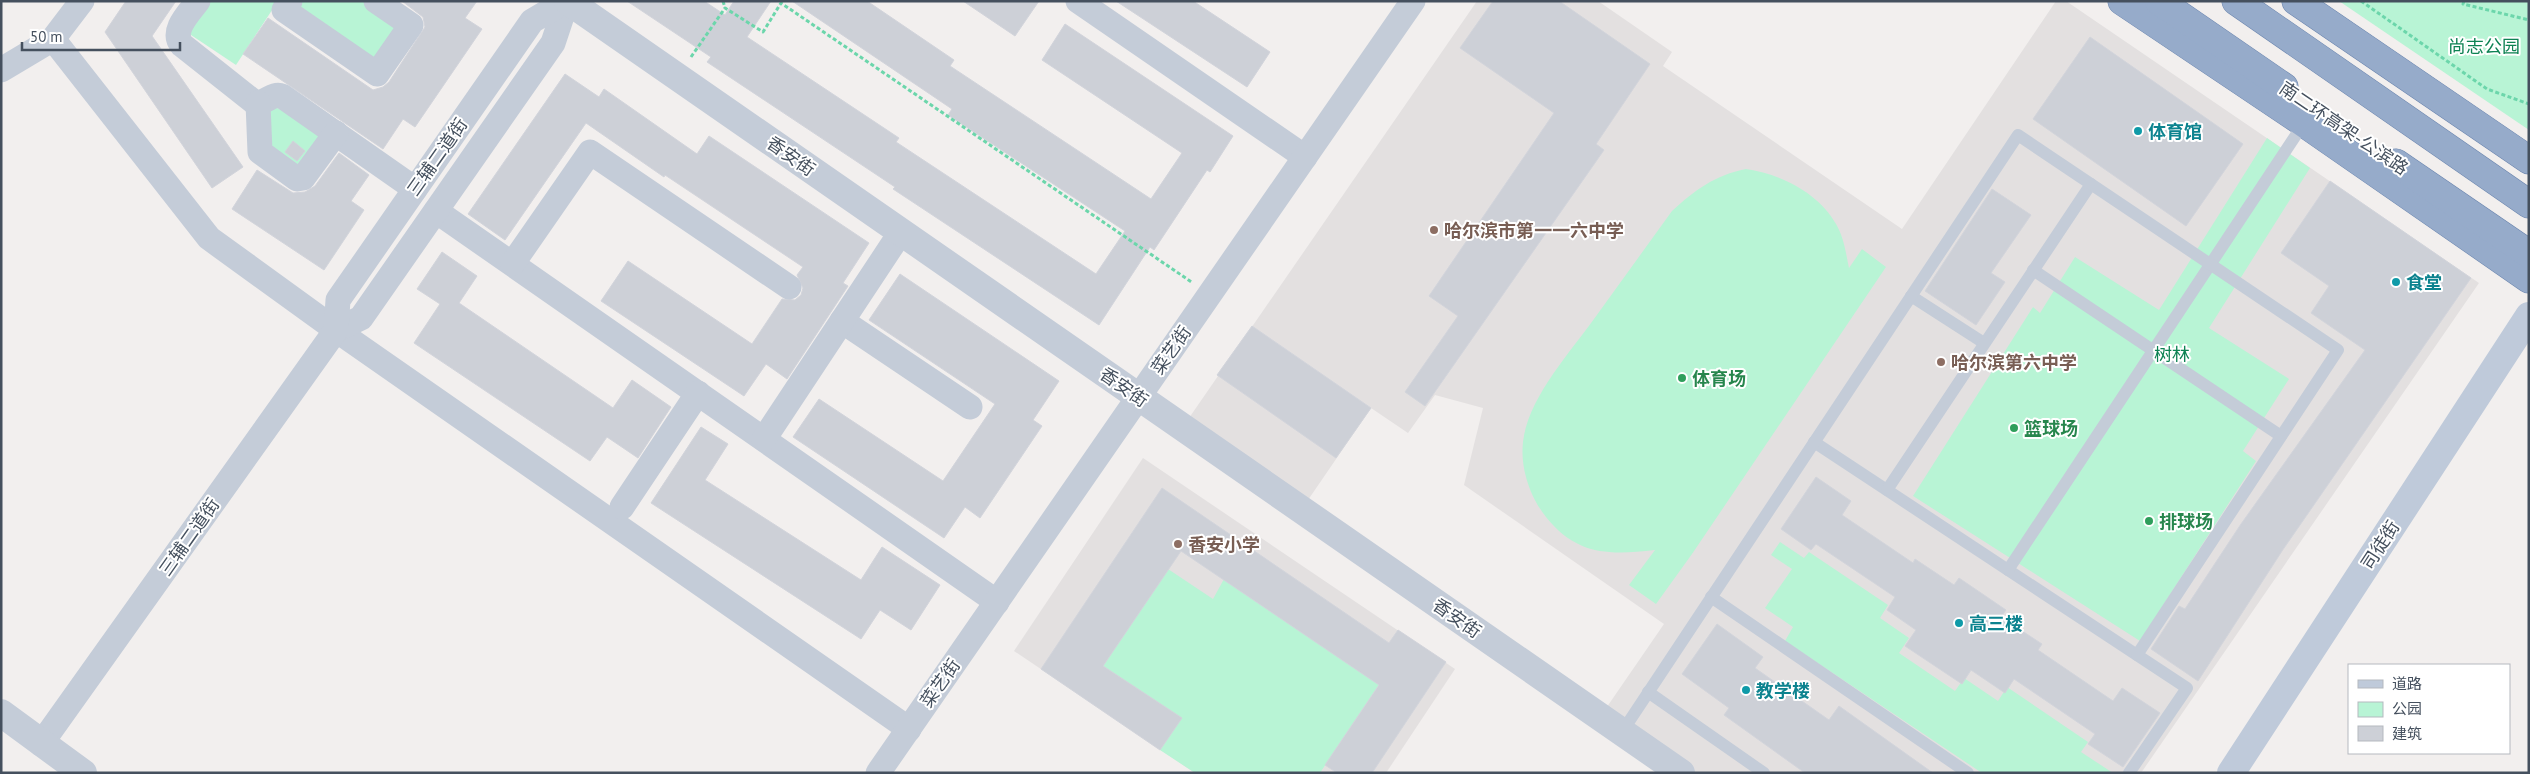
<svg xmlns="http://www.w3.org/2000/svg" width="2530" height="774" font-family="'PT Sans','Noto Sans SC',sans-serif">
  <rect width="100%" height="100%" fill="#f2efee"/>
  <g fill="#e3e0e0">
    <polygon points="1477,1 1598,1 1672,52 1663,66 1902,229 2056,1 2066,1 2479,283 2141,773 1681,773 1600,717 1664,624 1464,485 1483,408 1435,395 1408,433 1371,408 1308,500 1189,418"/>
    <polygon points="1143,458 1455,669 1386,773 1195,773 1014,651"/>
  </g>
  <g fill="#b8f4d5">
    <polygon points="209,1 278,1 236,65 188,33"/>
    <polygon points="290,1 376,1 411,25 377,74"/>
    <polygon points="2339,1 2529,1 2529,130"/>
    <polygon points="263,102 336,133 303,178 262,155"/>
    <polygon points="2267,138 2310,168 2209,328 2289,379 2243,451 2256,461 2140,641 1913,496 2033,307 2040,313 2075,257 2159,310"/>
    <path d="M1746 169C1780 174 1818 192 1836 224 1844 237 1846 254 1849 268L1862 249 1886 267 1692 554 1656 604 1629 585 1655 550C1610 555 1577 556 1546 517 1530 497 1520 468 1523 442 1528 398 1569 354 1594 319 1620 283 1646 247 1672 211 1695 190 1715 175 1746 169Z"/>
    <polygon points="1780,542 1804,558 1809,552 1888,605 1880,618 1909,638 1899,653 1955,691 1964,678 1998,701 2007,687 2088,742 2081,752 2113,773 1982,773 1785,641 1793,627 1765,608 1792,569 1771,555"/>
    <polygon points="1168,569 1213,599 1224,579 1390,668 1320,773 1195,773 1160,750 1181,718 1103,666"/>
  </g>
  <g fill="#cdd0d7" stroke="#d2d4db">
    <polygon points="126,1 176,1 152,36 243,167 212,188 105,32"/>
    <polygon points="402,1 477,1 465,18 482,29 415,127 403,119 383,149 243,54 268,18 373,90 383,87 389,82 425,27 423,17"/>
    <polygon points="627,1 704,1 725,15 734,1 771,1 747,37 899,138 896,142 1096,274 1125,231 948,115 952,109 792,1 867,1 954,60 950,66 1151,199 1182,153 1042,60 1065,24 1233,136 1210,172 1207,170 1154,250 1150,247 1099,325 893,189 895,187 707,62 711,57"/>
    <polygon points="963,1 1039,1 1015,36"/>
    <polygon points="1116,1 1193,1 1270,52 1247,87"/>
    <polygon points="1493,1 1559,1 1650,64 1596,144 1604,150 1425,406 1405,392 1458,316 1429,296 1554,113 1460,48"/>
    <polygon points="2090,37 2243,144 2186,226 2033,119"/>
    <polygon points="565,74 599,97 604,89 697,154 709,136 869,243 843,283 848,286 787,379 766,364 744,396 601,301 628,261 752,344 782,299 795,300 801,295 803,288 797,275 803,267 665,175 664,177 586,123 505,240 468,214"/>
    <polygon points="293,141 305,151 297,161 285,152"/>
    <polygon points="339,153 369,175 351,201 364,210 324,270 232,209 257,170 293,193 305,192 315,186"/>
    <polygon points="2330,181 2471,278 2282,551 2198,681 2151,649 2179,606 2185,609 2241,524 2365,350 2311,313 2329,286 2281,253"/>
    <polygon points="1992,189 2031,215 1991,273 2005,282 1976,325 1925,291"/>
    <polygon points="442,252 477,276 459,303 613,408 632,380 671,407 638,458 607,437 590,461 414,343 440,304 417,289"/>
    <polygon points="900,274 1059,381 1033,420 1042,426 980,518 965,507 944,538 793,437 819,399 943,481 995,404 869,320"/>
    <polygon points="1252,326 1371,408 1336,458 1217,375"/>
    <polygon points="701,427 728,444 705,480 861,580 882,547 940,585 911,630 880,610 861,639 651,503"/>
    <polygon points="1816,477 1851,501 1842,515 1913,563 1915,559 1954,585 1959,578 2006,610 2001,617 2042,644 2038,650 2113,701 2122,688 2160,713 2123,767 2088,744 2095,734 2014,679 2005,693 1971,670 1962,684 1905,646 1916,630 1887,610 1895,597 1816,544 1811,550 1781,529"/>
    <polygon points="1162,488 1389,643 1398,630 1446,662 1372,773 1337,773 1325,765 1379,685 1181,551 1103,666 1182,718 1160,750 1041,669"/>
    <polygon points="1717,624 1763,657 1755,668 1829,720 1839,706 1933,773 1805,773 1724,715 1729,708 1682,674"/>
  </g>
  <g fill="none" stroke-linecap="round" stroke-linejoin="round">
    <defs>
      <g id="trunk">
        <polyline points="2122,1 2304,123 2529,279"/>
        <polyline points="2159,1 2284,87"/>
        <polyline points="2236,1 2529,204"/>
        <polyline points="2296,1 2529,160"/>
        <polyline points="2396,163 2529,254"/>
      </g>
    </defs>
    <use href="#trunk" stroke="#6c86af" stroke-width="29"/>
    <g stroke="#6cd6ab" stroke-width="3" stroke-dasharray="4 2.5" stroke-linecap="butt">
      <polyline points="723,1 725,8"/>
      <polyline points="2361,1 2487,89 2529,104"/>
      <polyline points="2464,1 2463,4 2529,20"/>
      <polyline points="691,57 725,8 763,32 781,3 1193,283"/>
    </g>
    <g stroke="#c4ccd8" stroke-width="12">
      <polyline points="2033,270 2281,436"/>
      <polyline points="1911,296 1984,343"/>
      <polyline points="1814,442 2187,688 2129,773"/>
      <polyline points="1887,490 2091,184"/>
      <polyline points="2008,570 2304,123"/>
      <polyline points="1711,597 1968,773"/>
      <polyline points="1648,692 1764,773"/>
      <polyline points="1622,732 2018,135 2338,350 2137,655"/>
    </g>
    <g stroke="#c4ccd8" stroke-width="25">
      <path d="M198 1C189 13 170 31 182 45L254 102C265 105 272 92 282 96L415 189"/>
      <polyline points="290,1 284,10 377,74 411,25 376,1"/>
      <polyline points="1078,1 1305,157"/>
      <polyline points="53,39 209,238 336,330 909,729"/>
      <polyline points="1,70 53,39 82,1"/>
      <polyline points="258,103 260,152 297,179 303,178 336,133"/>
      <polyline points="436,211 997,602"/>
      <polyline points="513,263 590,152 789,287"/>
      <polyline points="842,321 970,407"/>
      <polyline points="336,330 361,318 553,43 567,1"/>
      <polyline points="764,439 893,244"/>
      <polyline points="622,507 698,393"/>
      <polyline points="41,744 336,330 338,300 532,21 566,1"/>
      <polyline points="878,773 1413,1"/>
    </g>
    <g stroke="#c4ccd8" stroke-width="28">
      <polyline points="568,1 1681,773"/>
      <polyline points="1,713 83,773"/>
    </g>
    <polyline stroke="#bfcada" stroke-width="28" points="2231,773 2529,316"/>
    <use href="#trunk" stroke="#96abca" stroke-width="28"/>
  </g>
  <g fill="#0f9aa8" stroke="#fff" stroke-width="2">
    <circle cx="2138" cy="131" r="5"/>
    <circle cx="2396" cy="282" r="5"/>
    <circle cx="1959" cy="623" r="5"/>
    <circle cx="1746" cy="690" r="5"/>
  </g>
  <g fill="#8d6e63" stroke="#fff" stroke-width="2">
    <circle cx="1434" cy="230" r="5"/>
    <circle cx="1941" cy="362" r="5"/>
    <circle cx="1178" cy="544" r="5"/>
  </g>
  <g fill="#2e9e5b" stroke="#fff" stroke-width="2">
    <circle cx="1682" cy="378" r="5"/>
    <circle cx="2014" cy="428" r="5"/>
    <circle cx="2149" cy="521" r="5"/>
  </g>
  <g text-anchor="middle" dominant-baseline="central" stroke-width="4" stroke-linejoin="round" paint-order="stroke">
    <g font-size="18" fill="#0d8253" stroke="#fff">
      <text x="2484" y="46">尚志公园</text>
      <text x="2172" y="354">树林</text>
    </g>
    <g font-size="18" fill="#45505e" stroke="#fff">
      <text transform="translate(2344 128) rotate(34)">南二环高架-公滨路</text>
      <text transform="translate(791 156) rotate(35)">香安街</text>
      <text transform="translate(437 157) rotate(-55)">三辅二道街</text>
      <text transform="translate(1171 350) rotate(-55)">菜艺街</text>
      <text transform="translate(1124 387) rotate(35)">香安街</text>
      <text transform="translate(189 537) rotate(-55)">三辅二道街</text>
      <text transform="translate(2380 545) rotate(-57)">司徒街</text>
      <text transform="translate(1457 618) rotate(35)">香安街</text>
      <text transform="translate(940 683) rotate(-55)">菜艺街</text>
    </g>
    <g font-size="18" font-weight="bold" fill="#0d838f" stroke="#fff" text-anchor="start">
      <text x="2148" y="131">体育馆</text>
      <text x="2406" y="282">食堂</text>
      <text x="1969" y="623">高三楼</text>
      <text x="1756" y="690">教学楼</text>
    </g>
    <g font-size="18" font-weight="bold" fill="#785e54" stroke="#fff" text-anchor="start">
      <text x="1444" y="230">哈尔滨市第一一六中学</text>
      <text x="1951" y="362">哈尔滨第六中学</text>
      <text x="1188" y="544">香安小学</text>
    </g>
    <g font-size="18" font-weight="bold" fill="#27864d" stroke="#fff" text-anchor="start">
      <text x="1692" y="378">体育场</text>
      <text x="2024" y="428">篮球场</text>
      <text x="2159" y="521">排球场</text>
    </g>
  </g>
  <rect width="2530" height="774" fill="none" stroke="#45505e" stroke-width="5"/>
  <rect x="2348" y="664" width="162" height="90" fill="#ffffff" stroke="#b5b9bf"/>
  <rect x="2358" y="680" width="25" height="8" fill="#bfcada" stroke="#b5b9bf"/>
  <text x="2392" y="689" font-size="15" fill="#45505e">道路</text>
  <rect x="2358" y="702" width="25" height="15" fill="#b8f4d5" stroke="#b5b9bf"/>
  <text x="2392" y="714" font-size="15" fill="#45505e">公园</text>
  <rect x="2358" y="726" width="25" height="15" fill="#cdd0d7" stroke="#b5b9bf"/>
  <text x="2392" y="739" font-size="15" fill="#45505e">建筑</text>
  <path d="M22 42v8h158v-8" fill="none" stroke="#45505e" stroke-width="2.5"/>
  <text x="30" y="42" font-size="15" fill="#45505e" stroke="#ffffff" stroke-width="4" paint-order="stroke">50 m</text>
</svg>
